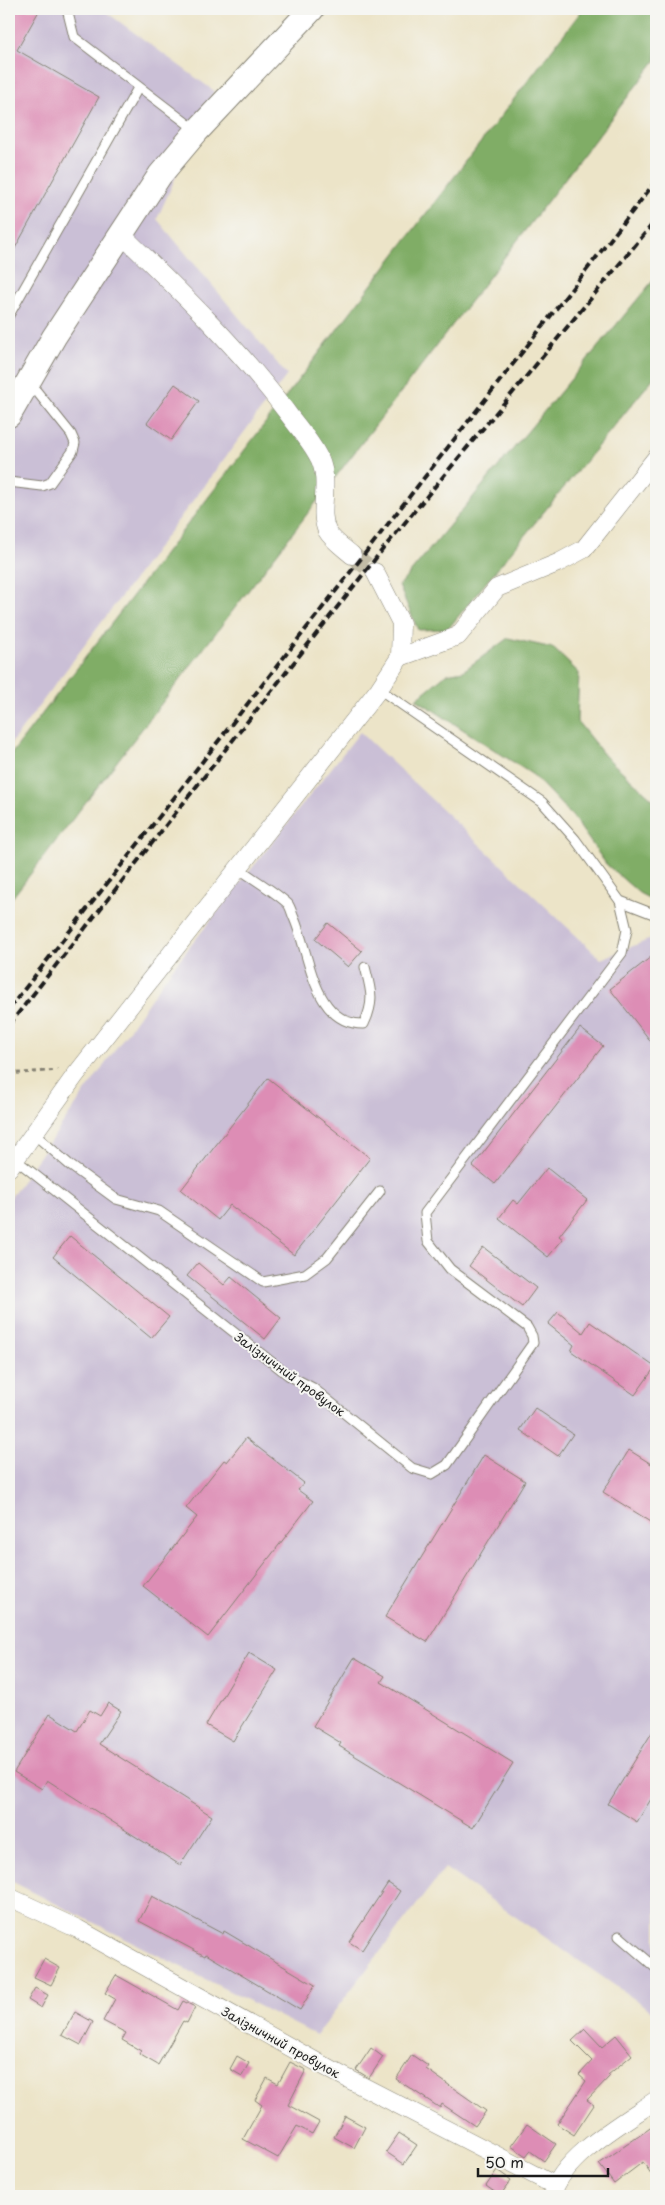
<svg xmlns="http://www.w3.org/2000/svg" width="665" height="2205" font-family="'Playpen Sans',sans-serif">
  <rect width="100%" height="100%" fill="#f6f6f2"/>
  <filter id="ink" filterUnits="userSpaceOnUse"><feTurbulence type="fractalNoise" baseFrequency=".02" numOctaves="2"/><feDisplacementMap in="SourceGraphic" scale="10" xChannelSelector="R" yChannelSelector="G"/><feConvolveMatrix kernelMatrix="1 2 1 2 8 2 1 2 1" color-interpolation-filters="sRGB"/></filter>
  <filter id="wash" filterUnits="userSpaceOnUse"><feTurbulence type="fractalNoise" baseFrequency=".0096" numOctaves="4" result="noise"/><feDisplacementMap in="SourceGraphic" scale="20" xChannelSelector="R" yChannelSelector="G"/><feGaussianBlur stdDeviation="1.12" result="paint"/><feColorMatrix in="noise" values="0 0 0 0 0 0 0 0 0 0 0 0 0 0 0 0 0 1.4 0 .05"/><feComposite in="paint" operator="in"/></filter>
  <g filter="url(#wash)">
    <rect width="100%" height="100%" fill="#ece4c8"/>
    <g fill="#cabfd6">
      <polygon points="9,9 102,9 214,91 157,219 287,375 9,746"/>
      <polygon points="360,732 601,959 656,937 656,2014 445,1868 316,2035 9,1880 9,1200 169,973"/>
    </g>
    <g fill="#80ad66" stroke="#4e6441">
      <polygon points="583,9 656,9 656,60 9,902 9,757"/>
      <polygon points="656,277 656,375 448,629 418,630 399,586"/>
      <polygon points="508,638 553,648 579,673 577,721 605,756 656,802 656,902 639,893 606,864 573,817 533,775 416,699 446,674 463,671"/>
    </g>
    <g id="blocks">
      <g fill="#dd8db5">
        <polygon points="9,9 40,9 17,50 99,97 9,259"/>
        <polygon points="175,384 199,401 171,440 147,423"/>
        <polygon points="328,923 362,951 348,967 315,939"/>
        <polygon points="656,953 656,1048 610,989"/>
        <polygon points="580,1028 603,1046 495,1184 473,1166"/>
        <polygon points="268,1078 370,1158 294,1255 230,1205 218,1220 181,1190"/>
        <polygon points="547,1168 587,1200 559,1236 563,1239 548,1257 499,1218 513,1200 518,1204"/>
        <polygon points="70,1236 169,1317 151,1338 53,1257"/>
        <polygon points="483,1247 536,1288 522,1307 469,1266"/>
        <polygon points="198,1263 224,1285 231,1277 281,1318 265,1339 187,1276"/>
        <polygon points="558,1312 583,1333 590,1322 655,1367 635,1395 571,1351 574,1345 548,1324"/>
        <polygon points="535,1408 573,1434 558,1456 520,1430"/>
        <polygon points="246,1438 304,1483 298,1490 313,1501 208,1637 143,1586 197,1517 186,1508 224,1460 227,1462"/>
        <polygon points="629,1450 656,1467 656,1525 603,1492"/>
        <polygon points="484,1455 525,1481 427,1642 385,1617"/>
        <polygon points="249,1653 277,1670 233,1741 206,1725"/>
        <polygon points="354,1658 385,1676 381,1682 513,1763 473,1828 339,1746 341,1743 313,1726"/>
        <polygon points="108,1703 121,1711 99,1744 212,1816 180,1865 47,1780 42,1789 14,1772 50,1714 77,1731 90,1710 100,1716"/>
        <polygon points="656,1726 656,1791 637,1822 608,1804"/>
        <polygon points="388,1883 400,1891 362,1950 349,1942"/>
        <polygon points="152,1896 223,1934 224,1931 315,1985 300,2010 206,1954 205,1956 139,1921"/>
        <polygon points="44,1959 60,1968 51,1985 34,1977"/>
        <polygon points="116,1975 178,2010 183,2001 195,2007 187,2023 183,2021 158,2065 139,2054 141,2051 122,2040 126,2033 103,2021 115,1999 105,1993"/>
        <polygon points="35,1988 48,1995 41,2008 28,2000"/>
        <polygon points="75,2012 93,2022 81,2045 62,2035"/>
        <polygon points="585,2029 602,2047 616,2035 632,2055 608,2075 610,2076 587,2100 594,2105 574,2135 557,2124 586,2081 579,2075 592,2061 572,2041"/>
        <polygon points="371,2048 383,2057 369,2078 356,2070"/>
        <polygon points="412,2055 428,2066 426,2069 486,2111 475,2126 442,2104 440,2108 396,2079"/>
        <polygon points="237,2056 249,2063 242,2076 230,2069"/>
        <polygon points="290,2062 306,2070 288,2105 319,2122 312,2134 297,2126 278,2158 243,2139 262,2105 255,2100 267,2078 278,2084"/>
        <polygon points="345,2116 365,2127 354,2148 334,2137"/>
        <polygon points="527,2124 556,2144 544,2161 530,2151 526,2156 511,2146"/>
        <polygon points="656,2124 656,2181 643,2162 614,2184 599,2164"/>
        <polygon points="399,2133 417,2145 404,2164 386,2152"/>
        <polygon points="497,2170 511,2180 500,2196 486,2186"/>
      </g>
    </g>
  </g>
  <g filter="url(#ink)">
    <use href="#blocks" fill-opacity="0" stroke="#848072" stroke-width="1"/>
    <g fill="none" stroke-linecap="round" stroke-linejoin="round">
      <polyline stroke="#c2bca6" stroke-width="18" stroke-dasharray="18 9" stroke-linecap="butt" points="352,555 375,572"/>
      <defs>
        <g id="service">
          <polyline points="67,9 74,37 197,131"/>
          <polyline points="9,315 138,88"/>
          <polyline points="9,482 42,486 50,483 73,451 75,443 71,434 30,383"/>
          <polyline points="379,689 542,802 575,839 620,901 656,915"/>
          <path d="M238 868C252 878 277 893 288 904 291 908 292 914 294 918 310 954 313 1025 364 1024 375 1001 371 990 365 967"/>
          <polyline points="33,1133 71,1166 116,1199 159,1211 263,1282 305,1274 327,1258 380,1191"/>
          <polyline points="15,1159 288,1375 313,1388 412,1468 432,1474 447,1465 533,1343 532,1336 527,1327 450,1269 428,1241 425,1213 622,953 627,930 620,901"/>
          <polyline points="619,1936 656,1968"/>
        </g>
        <g id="minor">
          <path d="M121 234C179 290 237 346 286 411 296 425 309 439 317 454 333 480 317 509 327 531 332 540 344 548 352 555"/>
          <polyline points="400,657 458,636 497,588 560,562 584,549 656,458"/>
          <polyline points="9,1168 74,1077 379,689 400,657 401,623 375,572"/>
          <polyline points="9,1897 78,1929 333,2071 554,2185"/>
          <path d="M552 2196C561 2157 624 2122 656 2100"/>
        </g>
        <polyline id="secondary" points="9,415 54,337 160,175 197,131 312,9"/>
      </defs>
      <use href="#service" stroke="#848072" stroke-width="11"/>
      <use href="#minor" stroke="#848072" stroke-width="19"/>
      <use href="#secondary" stroke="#848072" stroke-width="26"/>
      <polyline stroke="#848072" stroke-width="3" stroke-dasharray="4 4" stroke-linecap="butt" points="9,1074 58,1070"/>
      <use href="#service" stroke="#fff" stroke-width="9"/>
      <use href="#minor" stroke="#fff" stroke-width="18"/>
      <use href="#secondary" stroke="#fff" stroke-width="24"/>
      <g stroke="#1c1c1c" stroke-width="4" stroke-dasharray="8 4" stroke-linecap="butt">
        <polyline points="9,1009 656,181"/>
        <polyline points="9,1025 383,549 656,220"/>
      </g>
    </g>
  </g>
  <g text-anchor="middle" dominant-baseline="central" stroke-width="4" stroke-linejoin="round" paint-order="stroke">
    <g font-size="12" fill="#1c1c1c" stroke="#f6f6f2">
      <text transform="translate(290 1374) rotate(36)">Залізничний провулок</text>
      <text transform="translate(281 2042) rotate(29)">Залізничний провулок</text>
    </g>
  </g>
  <rect width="665" height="2205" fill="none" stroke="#f6f6f2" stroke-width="30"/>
  <path d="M478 2168v8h130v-8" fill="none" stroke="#1c1c1c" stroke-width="2.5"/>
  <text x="485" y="2168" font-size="15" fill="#1c1c1c" stroke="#f6f6f2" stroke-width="4" paint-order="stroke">50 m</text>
</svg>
